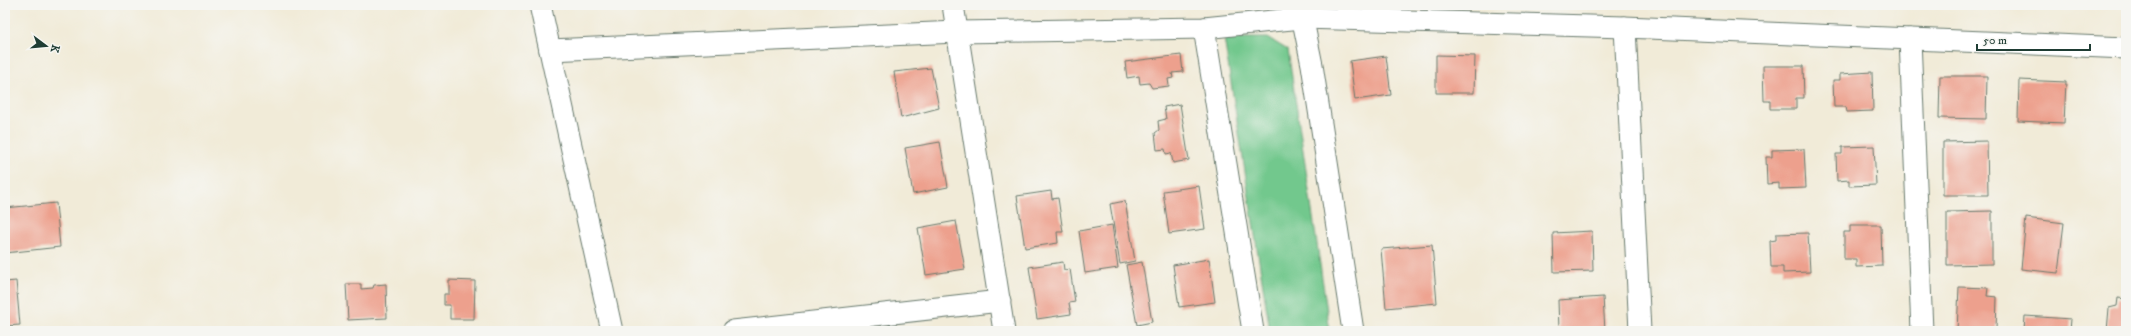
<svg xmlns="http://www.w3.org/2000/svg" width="2131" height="336" font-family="'IM FELL DW Pica',serif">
  <rect width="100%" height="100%" fill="#f6f6f2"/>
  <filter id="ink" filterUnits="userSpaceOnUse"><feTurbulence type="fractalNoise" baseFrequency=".025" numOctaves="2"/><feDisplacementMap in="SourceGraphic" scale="8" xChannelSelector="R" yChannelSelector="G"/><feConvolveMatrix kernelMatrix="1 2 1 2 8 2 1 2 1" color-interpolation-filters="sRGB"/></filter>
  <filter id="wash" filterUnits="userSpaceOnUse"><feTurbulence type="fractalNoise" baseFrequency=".012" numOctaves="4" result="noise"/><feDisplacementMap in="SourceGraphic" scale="16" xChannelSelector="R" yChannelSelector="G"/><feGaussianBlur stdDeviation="0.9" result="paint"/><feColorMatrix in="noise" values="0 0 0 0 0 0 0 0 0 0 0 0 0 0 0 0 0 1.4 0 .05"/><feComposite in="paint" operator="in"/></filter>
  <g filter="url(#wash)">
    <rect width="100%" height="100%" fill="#f1ebd8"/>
    <polygon fill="#72c88d" stroke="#488260" points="1224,38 1268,38 1288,50 1330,331 1270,331"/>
    <g id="blocks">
      <g fill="#eda08d">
        <polygon points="1181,55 1183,72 1172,73 1173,78 1168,79 1169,86 1152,88 1149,83 1140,84 1139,76 1127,78 1125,62"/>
        <polygon points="1436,55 1475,56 1474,93 1436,93"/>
        <polygon points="1386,56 1391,95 1355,100 1350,61"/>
        <polygon points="1763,66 1803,66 1804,98 1796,98 1796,109 1770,109 1770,101 1764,101"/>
        <polygon points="931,68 939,108 901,118 894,72"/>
        <polygon points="1872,72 1873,111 1847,112 1846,107 1834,107 1833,80 1840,80 1840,74"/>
        <polygon points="1940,76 1987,76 1986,119 1939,118"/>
        <polygon points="2019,80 2066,82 2064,123 2018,121"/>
        <polygon points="1180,104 1189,160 1173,163 1171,153 1166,154 1165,149 1157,150 1155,133 1159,130 1158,121 1166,119 1164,107"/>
        <polygon points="1987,141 1988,195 1943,195 1943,142"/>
        <polygon points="940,142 948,187 913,194 905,148"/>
        <polygon points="1874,146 1876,185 1849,186 1849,180 1837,181 1836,154 1842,154 1842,147"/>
        <polygon points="1804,149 1806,188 1779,189 1779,183 1767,184 1766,157 1772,157 1772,150"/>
        <polygon points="1199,186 1205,229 1169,234 1163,191"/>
        <polygon points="1051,191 1052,199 1058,198 1063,232 1057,232 1058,243 1025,248 1017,196"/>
        <polygon points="1125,201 1135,261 1120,264 1110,204"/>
        <polygon points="56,203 60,247 5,253 5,208"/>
        <polygon points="1992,211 1992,264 1947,265 1947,212"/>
        <polygon points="2026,218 2064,223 2058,273 2021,269"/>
        <polygon points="956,221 965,269 926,275 918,228"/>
        <polygon points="1112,225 1118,268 1085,273 1079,231"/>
        <polygon points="1850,225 1881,225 1882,266 1856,267 1856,259 1844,259 1844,232 1850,232"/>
        <polygon points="1592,231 1593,271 1554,272 1553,233"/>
        <polygon points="1808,233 1810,272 1783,273 1783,267 1771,267 1770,241 1776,240 1776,234"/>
        <polygon points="1432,245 1437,303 1386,308 1381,249"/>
        <polygon points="1209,259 1215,302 1179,307 1173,265"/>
        <polygon points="1063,262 1064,270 1070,269 1075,302 1069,303 1071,314 1037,319 1029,267"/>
        <polygon points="1142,262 1152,322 1137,325 1126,265"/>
        <polygon points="449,280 475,281 474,319 450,319 450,305 444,305 444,294 449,294"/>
        <polygon points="16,281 20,325 5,326 5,282"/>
        <polygon points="346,284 361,284 361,289 373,288 374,285 386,284 387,318 348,320"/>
        <polygon points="1959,287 1988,288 1987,296 1997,297 1996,330 1957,331"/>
        <polygon points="1603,297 1605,331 1559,331 1558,300"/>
        <polygon points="2118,298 2126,299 2126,331 2107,331 2109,308 2117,306"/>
        <polygon points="2025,316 2071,319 2070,331 2024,331"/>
      </g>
    </g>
  </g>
  <g filter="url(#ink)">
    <use href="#blocks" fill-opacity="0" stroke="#687a6d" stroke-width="1"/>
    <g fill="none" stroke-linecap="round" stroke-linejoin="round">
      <defs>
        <g id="minor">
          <polyline points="540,5 612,331"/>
          <polyline points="953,5 1004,331"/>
          <polyline points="1300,6 1312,65 1353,331"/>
          <polyline points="1625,27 1640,331"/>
          <polyline points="1204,28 1253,331"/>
          <polyline points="1910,39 1922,331"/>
          <polyline points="550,50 957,32 1204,28 1302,18 1625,27 2126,48"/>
          <polyline points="733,331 1000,301"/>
        </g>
      </defs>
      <use href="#minor" stroke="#687a6d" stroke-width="23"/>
      <use href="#minor" stroke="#fff" stroke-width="21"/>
    </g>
  </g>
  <rect width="2131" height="336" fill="none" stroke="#f6f6f2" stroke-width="20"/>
  <g transform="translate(46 46) rotate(106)" stroke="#f6f6f2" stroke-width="3" paint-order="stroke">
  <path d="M0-3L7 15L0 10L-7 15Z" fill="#1f3d34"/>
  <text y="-6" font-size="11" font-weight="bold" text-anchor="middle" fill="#1f3d34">K</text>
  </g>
  <path d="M1977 44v6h113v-6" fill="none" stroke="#1f3d34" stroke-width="2"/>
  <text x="1983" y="44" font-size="12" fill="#1f3d34" stroke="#f6f6f2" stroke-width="3" paint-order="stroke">50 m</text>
</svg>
